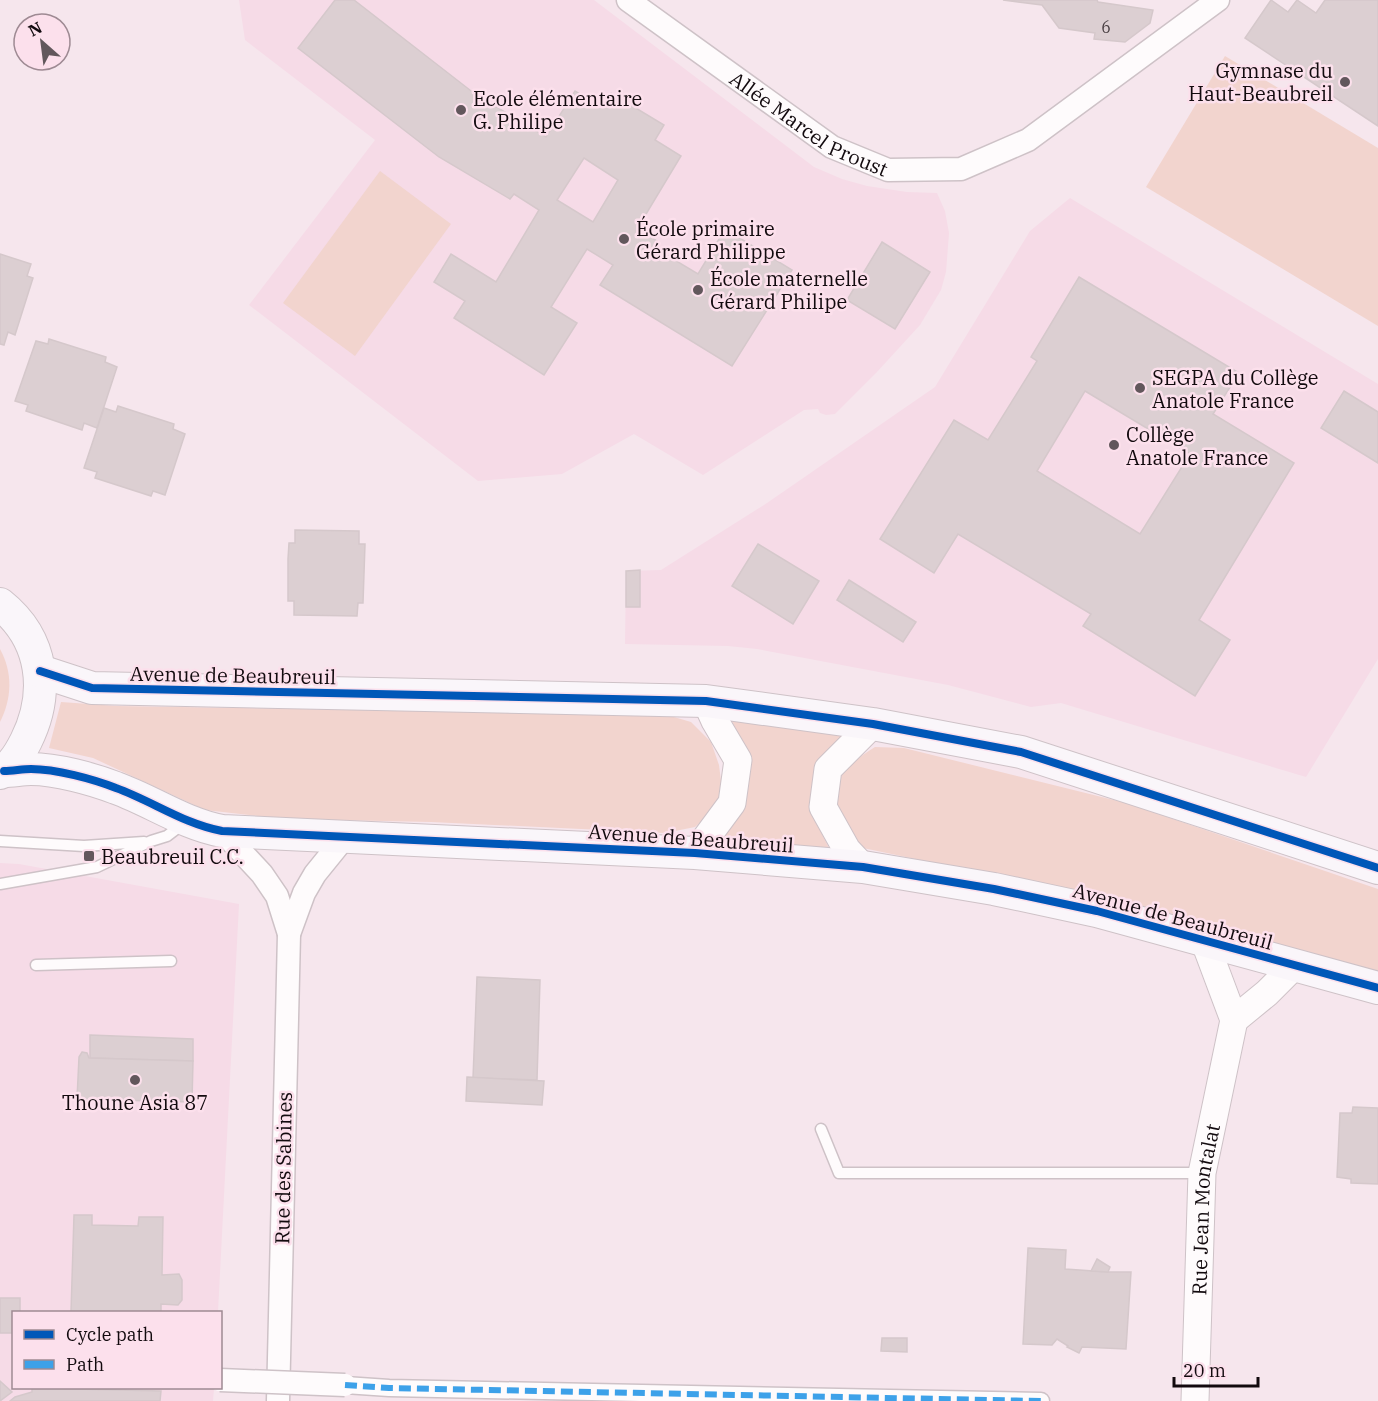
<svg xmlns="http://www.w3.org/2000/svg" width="1378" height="1401" font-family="'IBM Plex Serif',serif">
  <rect width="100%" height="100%" fill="#f6e6ed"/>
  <g fill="#f6dbe7">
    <polygon points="239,0 594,0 814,167 842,179 867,186 907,192 937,193 945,211 949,233 946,272 941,290 920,325 876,373 835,414 826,415 820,413 818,409 804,410 703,475 634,434 562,474 478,481 249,305 375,140 245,40"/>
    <polygon points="1070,198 1378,384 1378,659 1306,777 1061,703 1031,707 948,685 757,649 728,646 625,644 626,571 661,570 767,503 935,387 1030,231"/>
    <polygon points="0,863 19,864 239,904 218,1312 14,1312 14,1388 214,1388 213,1401 0,1401"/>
  </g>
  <g fill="#f2d4ce">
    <polygon points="1225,56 1378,148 1378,326 1146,187"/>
    <polygon points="380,171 451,224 355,356 283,303"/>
    <path d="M0 649C13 673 12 698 0 722Z"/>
    <polygon points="61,702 117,706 667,715 691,722 711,742 719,765 722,789 714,810 695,827 665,833 431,822 286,819 205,810 93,758 49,748"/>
    <polygon points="731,719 848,736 824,759 812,781 813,816 831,852 723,836 737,819 748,792 748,755"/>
    <path d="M875 747 904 748 1126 803 1378 889V973L1155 909 863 848C853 837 839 825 835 810 827 782 853 760 875 747Z"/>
  </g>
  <g fill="#dccfd2" stroke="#d5c8cb" stroke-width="1.5" fill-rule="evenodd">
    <path d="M335 0H354L475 94 546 137 575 91 602 107 611 93 664 125 655 140 681 156 637 229 657 241 653 247 698 274 725 229 792 270 732 366 600 285 613 265 587 249 551 307 577 323 544 375 454 318 465 301 434 282 451 254 496 282 539 210 514 194 510 199 439 157 298 48ZM584 158 618 180 593 222 557 200Z"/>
    <polygon points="1003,0 1097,0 1098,2 1153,10 1150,23 1125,42 1094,39 1095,33 1059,28 1042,5"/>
    <polygon points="1271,0 1288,12 1297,0 1316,13 1325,0 1378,0 1378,126 1245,38"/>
    <polygon points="882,242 930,272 895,329 847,300"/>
    <polygon points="0,254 31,264 27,276 33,278 15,335 8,332 4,345 0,344"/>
    <path d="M1079 277 1239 373 1213 414 1294 463 1199 620 1230 640 1195 696 1083 626 1091 614 958 534 934 573 880 539 954 420 988 440 1037 361 1031 357ZM1085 391 1190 454 1140 534 1037 471Z"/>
    <polygon points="49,339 106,357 105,362 117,367 97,428 84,423 82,430 26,411 28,405 15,401 36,341 48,344"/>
    <polygon points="1344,391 1378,412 1378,463 1321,428"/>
    <polygon points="118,406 174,424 173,429 185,434 165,495 153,491 151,496 95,478 97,472 84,468 104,408 116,412"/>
    <polygon points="295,530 359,531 359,544 365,544 363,603 358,603 357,616 294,615 294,601 288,601 288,559 289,543 295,543"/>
    <polygon points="758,544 819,581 793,624 732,586"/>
    <polygon points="640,570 640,607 626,607 626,571"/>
    <polygon points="849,580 916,622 903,642 837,600"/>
    <polygon points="477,977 540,980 537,1080 473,1078"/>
    <polygon points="90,1035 193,1039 193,1061 90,1058"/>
    <polygon points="82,1052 87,1053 89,1058 193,1061 192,1102 77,1099 79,1057"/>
    <polygon points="467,1077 544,1081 542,1105 466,1101"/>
    <polygon points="1353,1107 1378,1108 1378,1184 1351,1183 1351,1179 1337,1177 1340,1113 1352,1113"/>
    <polygon points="74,1215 92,1215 92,1225 138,1226 139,1217 163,1217 162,1275 179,1274 182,1280 182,1300 178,1305 161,1304 161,1312 71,1312"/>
    <polygon points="1028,1248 1066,1250 1065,1269 1108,1272 1131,1272 1126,1349 1082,1347 1079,1353 1067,1347 1068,1346 1057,1339 1052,1345 1023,1344"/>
    <polygon points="1097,1259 1110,1267 1108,1272 1091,1271"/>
    <polygon points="0,1298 20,1298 20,1312 14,1312 14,1333 0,1333"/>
    <polygon points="882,1338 907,1338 907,1352 881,1351"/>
    <polygon points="0,1381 12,1392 0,1401"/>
    <polygon points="32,1388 161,1391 160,1401 10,1401 15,1397 32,1392"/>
  </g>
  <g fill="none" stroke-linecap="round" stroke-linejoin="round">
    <defs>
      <g id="service">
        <polyline points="0,841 84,846 144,842"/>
        <polyline points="0,884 97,867 151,841 167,836 184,823"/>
        <polyline points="36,965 171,961"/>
        <polyline points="821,1129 839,1173 1201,1173"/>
      </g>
      <polyline id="pedestrian" points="345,1385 389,1388 1041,1401"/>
      <g id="minor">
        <path id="s1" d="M628 0 832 147 888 170 961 169 1028 140 1218 0"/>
        <polyline points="222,831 262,874 277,896 289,934 278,1401"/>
        <polyline points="289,934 304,893 315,874 345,837"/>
      </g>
      <g id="tertiary">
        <polyline points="695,853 732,803 738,760 715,721 706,701"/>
        <polyline points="863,867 847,850 823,807 828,769 873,724"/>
        <polyline points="1234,1020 1267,993 1295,965"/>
        <path id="s2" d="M1195 1401 1202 1173 1234 1020 1204 940"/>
      </g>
      <g id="secondary">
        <path d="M0 604C44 639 50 693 26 741 20 753 12 767 0 773"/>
        <polyline points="40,671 92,688 706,701 873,724 1021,752 1378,868"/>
        <path d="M4 771C13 771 22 769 31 769 56 769 93 779 116 788 152 801 184 824 222 831L695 853 863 867 994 889 1097 911 1378 988"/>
      </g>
    </defs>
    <use href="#service" stroke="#cec2c7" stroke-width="13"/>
    <use href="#pedestrian" stroke="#cec2c7" stroke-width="19"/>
    <use href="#minor" stroke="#cec2c7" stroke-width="25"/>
    <use href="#tertiary" stroke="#cec2c7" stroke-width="29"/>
    <use href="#secondary" stroke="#cec2c7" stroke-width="34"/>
    <use href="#service" stroke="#fefbfc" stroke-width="10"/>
    <use href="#pedestrian" stroke="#fefbfc" stroke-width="16"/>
    <use href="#minor" stroke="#fefbfc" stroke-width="22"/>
    <use href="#tertiary" stroke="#fefbfc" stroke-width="27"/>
    <use href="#secondary" stroke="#faf6fa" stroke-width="32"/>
    <defs>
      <polyline id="minor-bridge" points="220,1380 345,1385"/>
    </defs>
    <use href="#minor-bridge" stroke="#cec2c7" stroke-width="25" stroke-linecap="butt"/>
    <use href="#minor-bridge" stroke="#fefbfc" stroke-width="22"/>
    <polyline stroke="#3da1e9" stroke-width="6" stroke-dasharray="12 6" stroke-linecap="butt" points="345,1385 389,1388 1041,1401"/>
    <defs>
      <g id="cycleway">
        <polyline points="40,671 92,688 706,701 873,724 1021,752 1378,868"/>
        <path d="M4 771C13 771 22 769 31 769 56 769 93 779 116 788 152 801 184 824 222 831L695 853 863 867 994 889 1097 911 1378 988"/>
      </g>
    </defs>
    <use href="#cycleway" stroke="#fce0ec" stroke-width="11"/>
    <use href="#cycleway" stroke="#0057b8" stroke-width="8"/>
  </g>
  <g fill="#62575c" stroke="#fce0ec" stroke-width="2">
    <circle cx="1345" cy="82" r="6"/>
    <circle cx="461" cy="110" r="6"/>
    <circle cx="624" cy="239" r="6"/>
    <circle cx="698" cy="290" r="6"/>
    <circle cx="1140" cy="388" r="6"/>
    <circle cx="1114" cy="445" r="6"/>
    <rect x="83" y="850" width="12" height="12" rx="3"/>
    <circle cx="135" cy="1080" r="6"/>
  </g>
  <g text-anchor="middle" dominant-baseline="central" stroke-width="5" stroke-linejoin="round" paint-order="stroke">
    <g font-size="16" fill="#483e42">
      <text x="1106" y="27">6</text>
    </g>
    <g font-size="20" fill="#120a0e" stroke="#fce0ec" text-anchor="start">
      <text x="1333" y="70" text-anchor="end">Gymnase du<tspan x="1333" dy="23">Haut-Beaubreil</tspan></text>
      <text x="473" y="98">Ecole élémentaire<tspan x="473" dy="23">G. Philipe</tspan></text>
      <text x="636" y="228">École primaire<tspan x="636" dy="23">Gérard Philippe</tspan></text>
      <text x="710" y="278">École maternelle<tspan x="710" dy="23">Gérard Philipe</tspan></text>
      <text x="1152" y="377">SEGPA du Collège<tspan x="1152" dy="23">Anatole France</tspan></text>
      <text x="1126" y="434">Collège<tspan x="1126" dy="23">Anatole France</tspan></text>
      <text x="101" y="856">Beaubreuil C.C.</text>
      <text x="135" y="1102" text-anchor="middle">Thoune Asia 87</text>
    </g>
    <g font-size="20" fill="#120a0e" stroke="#fce0ec">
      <text stroke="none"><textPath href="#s1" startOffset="220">Allée Marcel Proust</textPath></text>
      <text transform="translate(233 675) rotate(1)">Avenue de Beaubreuil</text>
      <text transform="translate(691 838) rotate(4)">Avenue de Beaubreuil</text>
      <text transform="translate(1173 916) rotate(15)">Avenue de Beaubreuil</text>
      <text transform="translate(283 1168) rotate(-89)">Rue des Sabines</text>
      <text stroke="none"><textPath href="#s2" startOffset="192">Rue Jean Montalat</textPath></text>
    </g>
  </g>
  <rect x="12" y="1311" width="210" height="78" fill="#fce0ec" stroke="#9e8a93" stroke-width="1.5"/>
  <rect x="24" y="1330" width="30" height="9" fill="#0057b8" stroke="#9e8a93" stroke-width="1.5"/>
  <text x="66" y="1341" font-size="18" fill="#120a0e">Cycle path</text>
  <rect x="24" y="1360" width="30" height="9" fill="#3da1e9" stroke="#9e8a93" stroke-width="1.5"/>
  <text x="66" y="1371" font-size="18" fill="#120a0e">Path</text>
  <g transform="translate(42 42) rotate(332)"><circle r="28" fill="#fce0ec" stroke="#9e8a93" stroke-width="1.5"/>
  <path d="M0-4.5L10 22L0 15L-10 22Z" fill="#62575c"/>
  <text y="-9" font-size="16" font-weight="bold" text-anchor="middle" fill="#120a0e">N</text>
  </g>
  <path d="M1174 1377v9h84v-9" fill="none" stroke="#120a0e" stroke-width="3"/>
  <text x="1183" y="1377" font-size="18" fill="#120a0e" stroke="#fce0ec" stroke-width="4.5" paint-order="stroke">20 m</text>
</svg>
